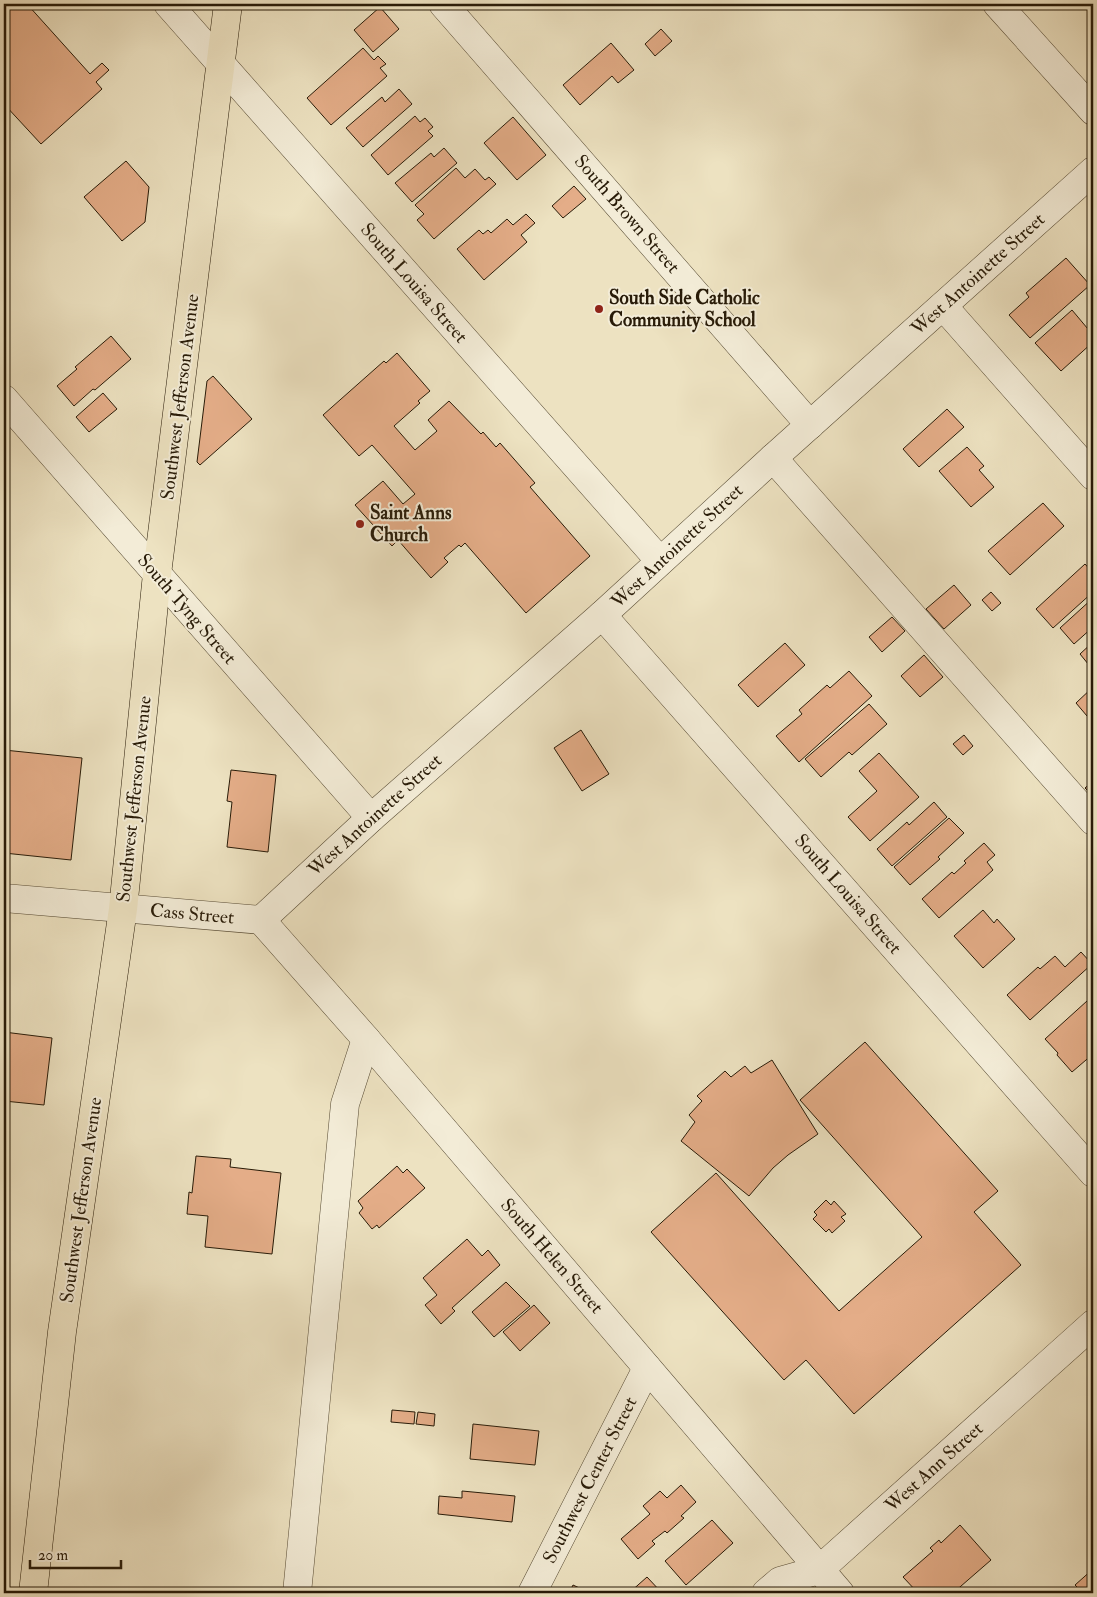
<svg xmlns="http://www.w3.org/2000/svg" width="1097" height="1597" font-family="'IM FELL Double Pica',serif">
  <rect width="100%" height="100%" fill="#ede2c1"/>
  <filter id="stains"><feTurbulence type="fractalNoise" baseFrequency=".004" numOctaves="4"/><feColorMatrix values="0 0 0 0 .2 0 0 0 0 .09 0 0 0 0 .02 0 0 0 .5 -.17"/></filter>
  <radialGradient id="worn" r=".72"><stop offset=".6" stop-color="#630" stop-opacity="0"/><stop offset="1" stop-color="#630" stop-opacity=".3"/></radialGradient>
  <g fill="#e4ad88" stroke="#281b08">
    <polygon points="4,4 27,4 90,74 102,63 109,70 96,82 102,89 41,144 4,104"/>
    <polygon points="380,7 399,29 373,52 354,30"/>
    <polygon points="661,29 672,41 655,56 645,44"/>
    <polygon points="611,43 634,70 618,83 612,76 580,105 563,85"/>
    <polygon points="363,48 374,60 378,56 386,64 380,68 387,76 331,125 307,98"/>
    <polygon points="399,89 412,104 363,147 346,128 382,97 385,102"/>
    <polygon points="415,116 420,122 425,118 433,127 428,131 433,136 388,175 371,155"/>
    <polygon points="513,117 546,155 517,180 484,143"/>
    <polygon points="444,148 457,163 412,202 395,183 431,153 434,157"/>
    <polygon points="126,161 149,187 145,222 122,241 84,197"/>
    <polygon points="456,168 465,178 475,169 485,180 489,177 496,184 434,239 417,220 424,214 415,205"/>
    <polygon points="574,186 586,199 563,218 552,206"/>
    <polygon points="526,214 535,223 521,235 527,242 484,280 457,249 479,230 483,234 488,230 491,233 507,219 513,225"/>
    <polygon points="1066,258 1090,285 1030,338 1009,315 1029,297 1026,293"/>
    <polygon points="1072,310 1093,335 1093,342 1061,371 1035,343"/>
    <polygon points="111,336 131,359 95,390 93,389 74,406 57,386 77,369 75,367"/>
    <polygon points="397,353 430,391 418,401 420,403 394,426 415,450 437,431 428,420 449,401 481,434 483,432 496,447 500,443 535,483 530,487 590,556 526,613 465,543 461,547 459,545 444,558 448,562 431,578 398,540 392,546 355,505 383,481 403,504 415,494 372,445 359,456 323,415 384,361 386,363"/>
    <polygon points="213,376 252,419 200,465 197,462 207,381"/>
    <polygon points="103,393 117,409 89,432 76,417"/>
    <polygon points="947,409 964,427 919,467 903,449"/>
    <polygon points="967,447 984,466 979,470 994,487 971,507 939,471"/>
    <polygon points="1043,503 1064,526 1010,575 988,551"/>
    <polygon points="1085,564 1093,573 1093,592 1053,628 1036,609"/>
    <polygon points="954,585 971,605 944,629 926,609"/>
    <polygon points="991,592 1001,603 992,611 982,600"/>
    <polygon points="1093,598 1093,627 1074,644 1060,628"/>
    <polygon points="892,617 905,631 882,652 869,637"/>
    <polygon points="1093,642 1093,670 1080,654"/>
    <polygon points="785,643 805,665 758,707 738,685"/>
    <polygon points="924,655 943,677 920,697 901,676"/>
    <polygon points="849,671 872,696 799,762 776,736 802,714 799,710 827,685 830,688"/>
    <polygon points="1093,687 1093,711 1087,716 1076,703"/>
    <polygon points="869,704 887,724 852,755 849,752 821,777 805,759"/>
    <polygon points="581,730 609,774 582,791 554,748"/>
    <polygon points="964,735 973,746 963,755 953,744"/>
    <polygon points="4,750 82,758 71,860 4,853"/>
    <polygon points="879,753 919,797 870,841 848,817 877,791 859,771"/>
    <polygon points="231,770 276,775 268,852 227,847 232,802 227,801"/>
    <polygon points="1093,781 1093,796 1085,788"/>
    <polygon points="934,802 947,817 892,866 877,849 907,822 909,825"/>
    <polygon points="949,818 964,833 938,857 940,859 910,885 894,867"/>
    <polygon points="984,843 995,855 987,862 993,870 939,918 922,899 952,872 954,874 966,863 964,861"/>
    <polygon points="983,910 994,923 997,919 1015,939 983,968 954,936"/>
    <polygon points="1081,952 1092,964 1030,1020 1007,995 1038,967 1040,969 1055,956 1065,967"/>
    <polygon points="1087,1001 1093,1009 1093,1054 1072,1072 1057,1055 1058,1053 1045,1039"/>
    <polygon points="4,1032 52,1038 44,1105 4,1101"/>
    <polygon points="865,1042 998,1191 974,1212 1021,1265 854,1414 806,1360 784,1380 651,1232 716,1173 839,1311 922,1237 800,1100"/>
    <polygon points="772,1060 818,1134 788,1155 773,1168 749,1196 681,1141 695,1122 689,1115 702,1101 697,1096 725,1071 731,1077 745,1066 751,1073"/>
    <polygon points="196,1156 231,1159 230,1167 281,1173 272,1254 205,1247 208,1216 187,1214 189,1192 192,1193"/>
    <polygon points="397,1166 403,1173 407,1169 425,1188 379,1228 377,1225 372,1229 359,1213 363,1208 358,1201"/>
    <polygon points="826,1200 831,1205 834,1201 846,1214 841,1217 845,1221 832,1233 829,1229 826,1232 813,1219 817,1215 814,1212"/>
    <polygon points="467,1239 482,1256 488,1250 500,1265 452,1308 455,1311 441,1324 425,1305 437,1295 423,1278"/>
    <polygon points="506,1282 530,1306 494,1337 472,1312"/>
    <polygon points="534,1305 550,1323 520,1351 503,1332"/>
    <polygon points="392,1410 415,1412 414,1424 391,1422"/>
    <polygon points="418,1412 435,1414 434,1426 416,1424"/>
    <polygon points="473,1424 539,1431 535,1465 470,1459"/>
    <polygon points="681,1485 696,1502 681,1516 684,1518 667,1533 665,1531 652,1541 655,1544 638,1559 621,1539 650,1514 643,1506 660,1491 667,1498"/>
    <polygon points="462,1491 515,1496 512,1522 438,1514 439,1496 462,1498"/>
    <polygon points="712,1520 733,1543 686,1585 665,1561"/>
    <polygon points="960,1525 991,1560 953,1593 918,1593 903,1577 933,1551 930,1548 939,1540 941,1543"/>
    <polygon points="1093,1569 1093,1593 1083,1593 1075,1585"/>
    <polygon points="647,1577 662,1593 629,1593"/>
    <polygon points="573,1585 590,1593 569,1593"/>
  </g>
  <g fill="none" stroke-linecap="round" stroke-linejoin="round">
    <defs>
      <g id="minor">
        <polyline points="168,4 660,561"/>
        <polyline points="443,4 810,425"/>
        <polyline points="997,4 1093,111"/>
        <polyline points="943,306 1093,476"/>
        <polyline points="4,399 371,818"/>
        <polyline points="773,458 1093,821"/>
        <polyline points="602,615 1093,1173"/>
        <polyline points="4,898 261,920"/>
        <polyline points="261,920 371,818 602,615 773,458 1093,171"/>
        <polyline points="261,920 366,1039 840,1593"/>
        <polyline points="297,1593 345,1104 366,1039"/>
        <polyline points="532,1593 647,1368"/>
        <polyline points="766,1593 780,1581 819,1570 1093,1324"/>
      </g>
      <polyline id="major" points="33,1593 62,1332 123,909 157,574 228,4"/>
    </defs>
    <use href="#minor" stroke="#594d36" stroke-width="29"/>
    <use href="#major" stroke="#281b08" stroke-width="29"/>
    <use href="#minor" stroke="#f3ecd7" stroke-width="28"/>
    <use href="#major" stroke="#ede2c1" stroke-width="28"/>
  </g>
  <g fill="#8f2418" stroke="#f3ecd7" stroke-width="2">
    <circle cx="599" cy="309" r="5"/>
    <circle cx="360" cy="524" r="5"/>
  </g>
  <g text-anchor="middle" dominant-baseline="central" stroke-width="4" stroke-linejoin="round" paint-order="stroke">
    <g font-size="19" fill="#281b08" stroke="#f3ecd7">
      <text transform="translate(627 214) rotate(49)">South Brown Street</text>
      <text transform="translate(978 274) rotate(-42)">West Antoinette Street</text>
      <text transform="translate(414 283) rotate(49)">South Louisa Street</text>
      <text transform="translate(180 397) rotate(-83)">Southwest Jefferson Avenue</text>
      <text transform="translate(677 546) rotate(-43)">West Antoinette Street</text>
      <text transform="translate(187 609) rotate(49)">South Tyng Street</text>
      <text transform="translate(134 799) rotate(-84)">Southwest Jefferson Avenue</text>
      <text transform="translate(375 815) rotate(-42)">West Antoinette Street</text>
      <text transform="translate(848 894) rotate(49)">South Louisa Street</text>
      <text transform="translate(192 914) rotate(5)">Cass Street</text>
      <text transform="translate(81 1200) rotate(-82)">Southwest Jefferson Avenue</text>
      <text transform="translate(552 1256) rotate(49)">South Helen Street</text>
      <text transform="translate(934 1467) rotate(-42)">West Ann Street</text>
      <text transform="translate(590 1480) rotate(-63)">Southwest Center Street</text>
    </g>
    <g font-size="19" font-weight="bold" fill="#281b08" stroke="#f3ecd7" text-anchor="start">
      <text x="609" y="298">South Side Catholic<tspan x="609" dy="22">Community School</tspan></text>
      <text x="370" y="513">Saint Anns<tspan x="370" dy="22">Church</tspan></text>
    </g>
  </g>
  <rect width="1097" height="1597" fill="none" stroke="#ede2c1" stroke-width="20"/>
  <rect x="5" y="5" width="1087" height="1587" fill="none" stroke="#281b08" stroke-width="2.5"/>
  <rect x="10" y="10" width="1077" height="1577" fill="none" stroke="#281b08"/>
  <path d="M30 1560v8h91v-8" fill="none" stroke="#281b08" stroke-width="2.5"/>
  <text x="38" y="1560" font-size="15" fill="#281b08" stroke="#f3ecd7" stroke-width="4" paint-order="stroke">20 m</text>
  <rect width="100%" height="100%" filter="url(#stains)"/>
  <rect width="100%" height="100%" fill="url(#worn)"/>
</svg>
